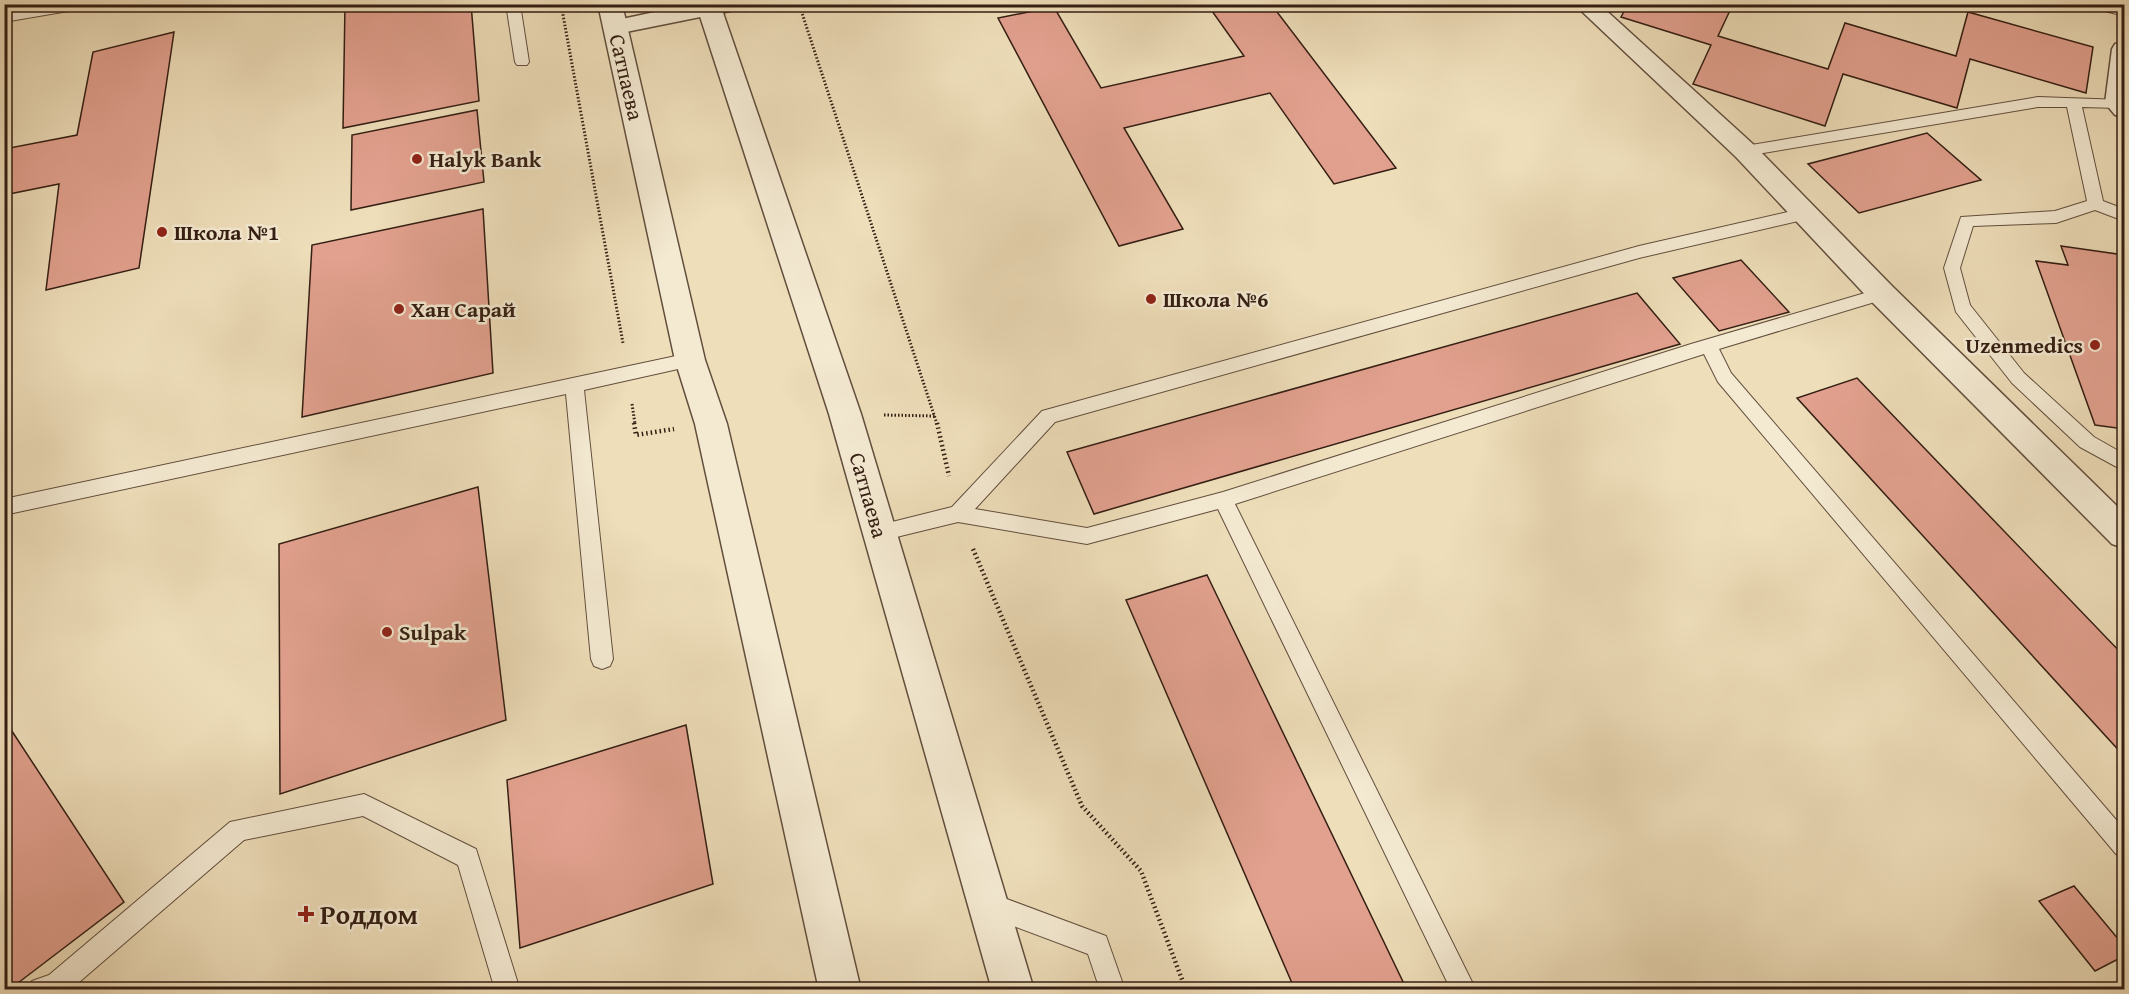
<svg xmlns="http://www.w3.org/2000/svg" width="2129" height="994" font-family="'Gentium Book Plus',serif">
  <rect width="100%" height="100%" fill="#eedeba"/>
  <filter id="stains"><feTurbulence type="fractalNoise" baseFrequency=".00333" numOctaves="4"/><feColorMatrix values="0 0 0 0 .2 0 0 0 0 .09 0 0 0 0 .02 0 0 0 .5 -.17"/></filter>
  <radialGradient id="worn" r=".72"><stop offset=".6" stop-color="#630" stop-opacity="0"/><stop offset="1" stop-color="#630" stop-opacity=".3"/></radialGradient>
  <g fill="#e2a18f" stroke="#341e13" stroke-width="1.5">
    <polygon points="345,4 471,4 479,101 343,128"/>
    <polygon points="1207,4 1271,4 1396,168 1334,184 1270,93 1124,128 1183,229 1119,246 998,18 1054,7 1101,88 1244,56"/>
    <polygon points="1628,4 1733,4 1718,36 1828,69 1845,23 1956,56 1968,12 2093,47 2086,93 1970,59 1957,108 1843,74 1825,126 1693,84 1711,45 1621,17"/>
    <polygon points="174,32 139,268 46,290 59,184 4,195 4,149 77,135 93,52"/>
    <polygon points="477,110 484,182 351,210 352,135"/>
    <polygon points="1927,133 1981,180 1859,213 1808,164"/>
    <polygon points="483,209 493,373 302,417 312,245"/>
    <polygon points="2061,246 2124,255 2124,429 2095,425 2036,261 2068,265"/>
    <polygon points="1741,260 1789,312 1719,331 1673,278"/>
    <polygon points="1637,293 1680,344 1094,514 1067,452"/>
    <polygon points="1857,378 2124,656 2124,756 1797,398"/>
    <polygon points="478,487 506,720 280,794 279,544"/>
    <polygon points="1207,575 1407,990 1295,990 1126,600"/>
    <polygon points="4,719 124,902 14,986 4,969"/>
    <polygon points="686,725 713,884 520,948 507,780"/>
    <polygon points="2074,886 2124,946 2124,956 2095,971 2039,901"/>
  </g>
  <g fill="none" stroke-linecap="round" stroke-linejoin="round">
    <defs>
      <g id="service">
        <polygon points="59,4 93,4 86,8 4,22 4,14"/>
        <polygon points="506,4 520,4 529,62 527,65 517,65 515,62"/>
        <polygon points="1868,4 1891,4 1888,10 1878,10"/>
        <polygon points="2088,4 2112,4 2124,8 2124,16 2090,7"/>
        <polygon points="2038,97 2123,100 2123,106 2118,108 2082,107 2103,201 2124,209 2124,221 2095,210 2056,223 1973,226 1960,268 1970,305 2024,373 2094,437 2124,454 2124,471 2080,447 2012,383 1956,312 1944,268 1961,217 2055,211 2087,201 2067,107 2038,107 1745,156 1737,151 1745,146"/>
        <polygon points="1805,208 1811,210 1813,214 1811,218 1639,258 1055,422 975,509 1087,528 1223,492 1691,344 1882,288 1888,290 1891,294 1888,298 1719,349 1731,373 2124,829 2124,857 2116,854 1718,382 1704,354 1235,504 1476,990 1451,990 1218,509 1087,544 958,522 880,541 873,539 870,533 873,527 880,525 952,507 1042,411 1639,246"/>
        <polygon points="690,353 696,355 699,360 696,365 584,390 613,659 610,666 602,669 594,666 591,659 566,394 4,515 4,499"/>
        <polygon points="364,794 476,849 520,990 495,990 458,865 363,816 244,840 70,990 29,990 32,981 49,975 230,822"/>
        <polygon points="988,892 1106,936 1125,990 1100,990 1088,954 979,913 976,904 979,895"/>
      </g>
      <g id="minor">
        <polygon points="692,4 741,4 738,9 730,11 616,34 608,32 604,27 608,22"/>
        <polygon points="1574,4 1599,4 1754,145 1892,286 2124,513 2124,548 2112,544 1872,302 1736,157"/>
        <polygon points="2124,42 2124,117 2115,115 2105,103 2112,49 2115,44"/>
      </g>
      <g id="tertiary">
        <polygon points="598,4 622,4 705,360 727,424 861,990 819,990 695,424 675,360"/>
        <polygon points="696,4 720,4 861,414 1034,990 992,990 829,414"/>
      </g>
    </defs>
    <use href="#service" stroke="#624e3d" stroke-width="2"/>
    <use href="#minor" stroke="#624e3d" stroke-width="3"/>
    <use href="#tertiary" stroke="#624e3d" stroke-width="3"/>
    <g stroke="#341e13" stroke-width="3" stroke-dasharray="1.5 2" stroke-linecap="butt">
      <polyline points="561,4 623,343"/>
      <polyline points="799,4 937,424"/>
      <polyline points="632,404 635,424"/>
      <polyline points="884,415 935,416"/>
    </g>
    <g stroke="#341e13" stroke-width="4.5" stroke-dasharray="1.5 3" stroke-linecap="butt">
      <polyline points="634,423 636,435 674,429"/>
      <polyline points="937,423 949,476"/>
      <polyline points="973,549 1082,806 1141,871 1186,990"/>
    </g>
    <use href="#service" fill="#f4ead2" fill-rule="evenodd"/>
    <use href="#minor" fill="#f4ead2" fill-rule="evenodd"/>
    <use href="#tertiary" fill="#f4ead2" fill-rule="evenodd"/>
  </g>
  <g fill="#8f2418" stroke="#f4ead2" stroke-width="2">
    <circle cx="417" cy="159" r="6"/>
    <circle cx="162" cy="232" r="6"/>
    <circle cx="1151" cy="299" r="6"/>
    <circle cx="399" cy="309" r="6"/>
    <circle cx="2095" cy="345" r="6"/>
    <circle cx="387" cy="632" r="6"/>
    <path d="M303 905h6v6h6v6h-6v6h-6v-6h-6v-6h6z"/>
  </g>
  <g text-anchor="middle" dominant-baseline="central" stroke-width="5" stroke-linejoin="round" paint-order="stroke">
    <g font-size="22" fill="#341e13" stroke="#f4ead2">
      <text transform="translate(627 77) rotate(77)">Сатпаева</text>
      <text transform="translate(869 495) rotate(74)">Сатпаева</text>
    </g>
    <g font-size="22" font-weight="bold" fill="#341e13" stroke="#f4ead2" text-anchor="start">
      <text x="429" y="159">Halyk Bank</text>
      <text x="174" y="232">Школа №1</text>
      <text x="1163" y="299">Школа №6</text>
      <text x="411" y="309">Хан Сарай</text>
      <text x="2083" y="345" text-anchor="end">Uzenmedics</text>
      <text x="399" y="632">Sulpak</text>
    </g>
    <g font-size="27" font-weight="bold" fill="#341e13" stroke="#f4ead2" text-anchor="start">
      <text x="320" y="914">Роддом</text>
    </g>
  </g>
  <rect width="2129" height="994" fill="none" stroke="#eedeba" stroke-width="24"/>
  <rect x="6" y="6" width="2117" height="982" fill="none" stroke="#341e13" stroke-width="3"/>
  <rect x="12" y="12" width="2105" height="970" fill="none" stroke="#341e13" stroke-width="1.5"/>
  <rect width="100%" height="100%" filter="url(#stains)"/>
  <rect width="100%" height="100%" fill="url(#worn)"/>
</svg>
